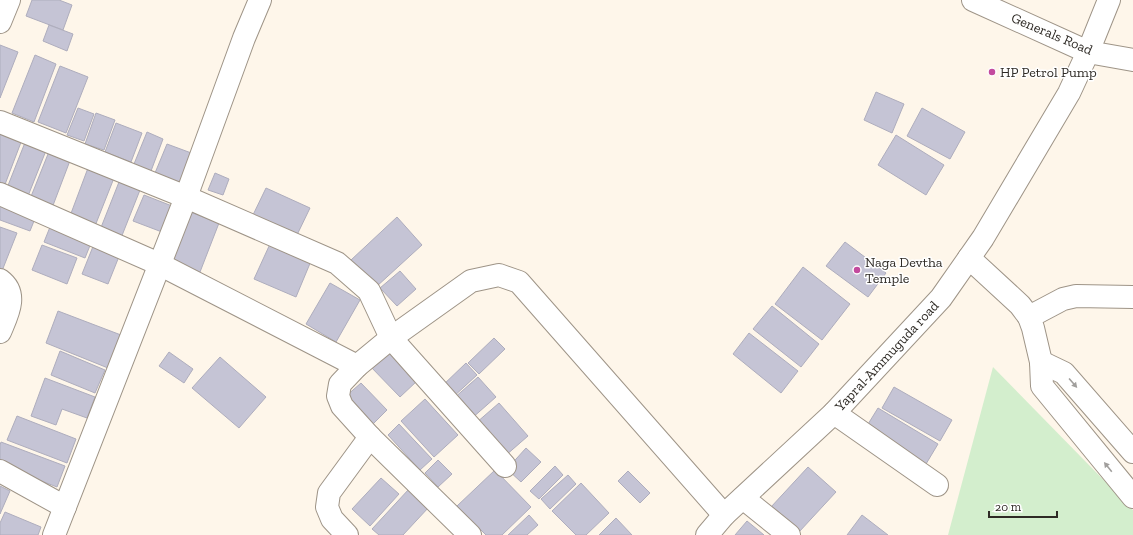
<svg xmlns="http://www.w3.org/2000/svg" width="1133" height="535" font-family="'Zilla Slab',serif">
  <rect width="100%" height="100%" fill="#fef6ea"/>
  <polygon fill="#d3eecd" points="993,367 1133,510 1133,535 948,535"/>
  <g fill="#c5c4d5" stroke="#aeadbd">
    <polygon points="32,0 59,0 72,5 63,30 26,16"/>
    <polygon points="49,25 73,34 67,51 43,41"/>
    <polygon points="0,45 18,52 0,98"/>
    <polygon points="35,55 56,64 34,122 12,113"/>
    <polygon points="60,66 88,77 66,133 38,122"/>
    <polygon points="876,92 904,104 892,133 864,120"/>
    <polygon points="78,108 94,114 84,141 67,135"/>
    <polygon points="922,108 965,132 950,159 907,136"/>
    <polygon points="96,113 115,120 104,150 85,144"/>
    <polygon points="116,123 142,133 131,162 105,152"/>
    <polygon points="147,132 163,139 151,171 134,164"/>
    <polygon points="0,134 23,137 4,187 0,185"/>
    <polygon points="896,135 944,165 926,195 878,165"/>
    <polygon points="26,140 47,148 28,196 7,188"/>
    <polygon points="167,144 194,154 182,184 155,173"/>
    <polygon points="50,149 71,158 52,208 30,199"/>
    <polygon points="88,168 114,178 95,226 70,216"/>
    <polygon points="215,173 229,179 223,195 208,190"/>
    <polygon points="119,182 140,190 121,238 100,230"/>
    <polygon points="266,188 310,208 296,237 252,217"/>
    <polygon points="144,195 172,206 162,232 133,221"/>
    <polygon points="0,202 38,211 30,231 0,220"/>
    <polygon points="185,210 219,223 200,272 166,258"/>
    <polygon points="397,217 422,245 376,287 351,260"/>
    <polygon points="52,222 93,238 85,258 44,242"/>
    <polygon points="0,227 17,233 0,276"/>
    <polygon points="96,239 122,249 108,284 82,274"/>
    <polygon points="845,242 886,273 868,297 826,266"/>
    <polygon points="270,244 311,261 296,297 254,279"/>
    <polygon points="42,245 77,258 67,284 32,270"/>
    <polygon points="803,267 850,304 822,340 775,304"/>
    <polygon points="400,271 416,289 397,306 380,288"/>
    <polygon points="330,283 360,300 336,342 306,324"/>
    <polygon points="772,306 819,344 801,367 753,329"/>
    <polygon points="58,311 121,335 108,368 46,343"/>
    <polygon points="749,333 798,371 781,393 733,354"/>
    <polygon points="494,338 505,349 479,374 468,363"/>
    <polygon points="388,350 417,381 400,397 370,366"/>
    <polygon points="60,351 105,370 95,393 51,375"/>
    <polygon points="169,352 193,369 184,383 159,366"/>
    <polygon points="220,357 266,397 239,428 192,388"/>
    <polygon points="466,363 477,375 452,398 441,387"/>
    <polygon points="478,377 496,397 471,419 453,399"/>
    <polygon points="45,378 95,397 87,418 62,409 56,425 31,416"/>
    <polygon points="361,383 387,410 372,425 345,397"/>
    <polygon points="894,387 952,420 940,441 882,408"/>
    <polygon points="425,399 458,435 434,457 401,421"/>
    <polygon points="499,403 528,436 505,456 476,423"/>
    <polygon points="878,408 938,444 926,464 865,429"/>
    <polygon points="17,416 76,439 67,463 7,440"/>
    <polygon points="399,424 432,459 420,470 388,435"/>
    <polygon points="1,442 65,466 57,487 0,465 0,445"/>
    <polygon points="526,448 541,462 521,482 507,469"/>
    <polygon points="438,460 452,474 438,487 425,473"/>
    <polygon points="555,466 563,475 539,499 530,491"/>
    <polygon points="808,467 836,492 799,532 771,507"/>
    <polygon points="495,470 531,507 502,535 486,535 457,506"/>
    <polygon points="628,471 650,493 640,503 618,481"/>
    <polygon points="568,475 576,484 550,509 541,499"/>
    <polygon points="381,478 399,494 370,526 352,509"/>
    <polygon points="581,483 609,513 586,535 576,535 552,511"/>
    <polygon points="0,486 10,491 0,514"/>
    <polygon points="409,489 429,507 403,535 379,535 372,529"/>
    <polygon points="5,512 41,527 38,535 0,535 0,523"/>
    <polygon points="529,515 538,525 527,535 508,535"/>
    <polygon points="862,515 888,535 847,535"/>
    <polygon points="616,518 632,535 599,535"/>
    <polygon points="747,521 764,535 735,535"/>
  </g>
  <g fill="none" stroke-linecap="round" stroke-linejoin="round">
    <defs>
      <g id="minor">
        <polyline points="973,0 1088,52 1133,60"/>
        <polyline points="0,22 9,0"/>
        <polyline points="0,122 186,197 337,263 369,291 391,338 505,466"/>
        <polyline points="0,194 159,264 357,366"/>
        <polyline points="969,258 1020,305 1029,317 1033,328 1041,362 1042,386 1133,497"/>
        <path d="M0 280C19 294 7 315 0 332"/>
        <polyline points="1029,317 1063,299 1076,296 1133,297"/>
        <polyline points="1041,362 1064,373 1133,452"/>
        <polyline points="834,413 937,485"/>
        <polyline points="0,471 65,507"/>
        <polyline points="743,498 789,535"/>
        <polyline points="54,535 186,197 244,38 260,0"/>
        <polyline points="347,535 332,519 327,507 329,493 370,437"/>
        <polyline points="470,535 370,437 342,406 338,396 340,384 357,366 391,338 471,281 499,275 519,282 724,515"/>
      </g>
      <polyline id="major" points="707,535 724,515 834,413 941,298 983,238 1069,93 1088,52 1109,0"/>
    </defs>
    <use href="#minor" stroke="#9e9487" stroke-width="24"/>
    <use href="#major" stroke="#9e9487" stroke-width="24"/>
    <use href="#minor" stroke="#fff" stroke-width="22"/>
    <use href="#major" stroke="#fff" stroke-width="22"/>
  </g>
  <defs><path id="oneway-solid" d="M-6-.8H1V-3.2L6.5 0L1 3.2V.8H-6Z"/></defs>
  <g fill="#a19f9d">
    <use href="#oneway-solid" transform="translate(1073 383) rotate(49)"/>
    <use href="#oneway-solid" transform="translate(1108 467) rotate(-129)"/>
  </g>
  <g fill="#c34a9e" stroke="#fff" stroke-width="1.5">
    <circle cx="992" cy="72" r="4"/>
    <circle cx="857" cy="270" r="4"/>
  </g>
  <g text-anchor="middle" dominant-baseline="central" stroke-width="3" stroke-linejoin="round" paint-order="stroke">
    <g font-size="14" fill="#2e2a25" stroke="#fff">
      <text transform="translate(1052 34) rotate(23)">Generals Road</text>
      <text transform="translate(887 356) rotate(-47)">Yapral-Ammuguda road</text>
    </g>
    <g font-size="14" fill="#2e2a25" stroke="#fff" text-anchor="start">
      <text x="1000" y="72">HP Petrol Pump</text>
      <text x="865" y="262">Naga Devtha<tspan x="865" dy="16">Temple</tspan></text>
    </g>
  </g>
  <path d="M989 511v6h68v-6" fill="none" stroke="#2e2a25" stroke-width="2"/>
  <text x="995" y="511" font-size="12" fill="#2e2a25" stroke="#ffffff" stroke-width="3" paint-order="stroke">20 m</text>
</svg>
